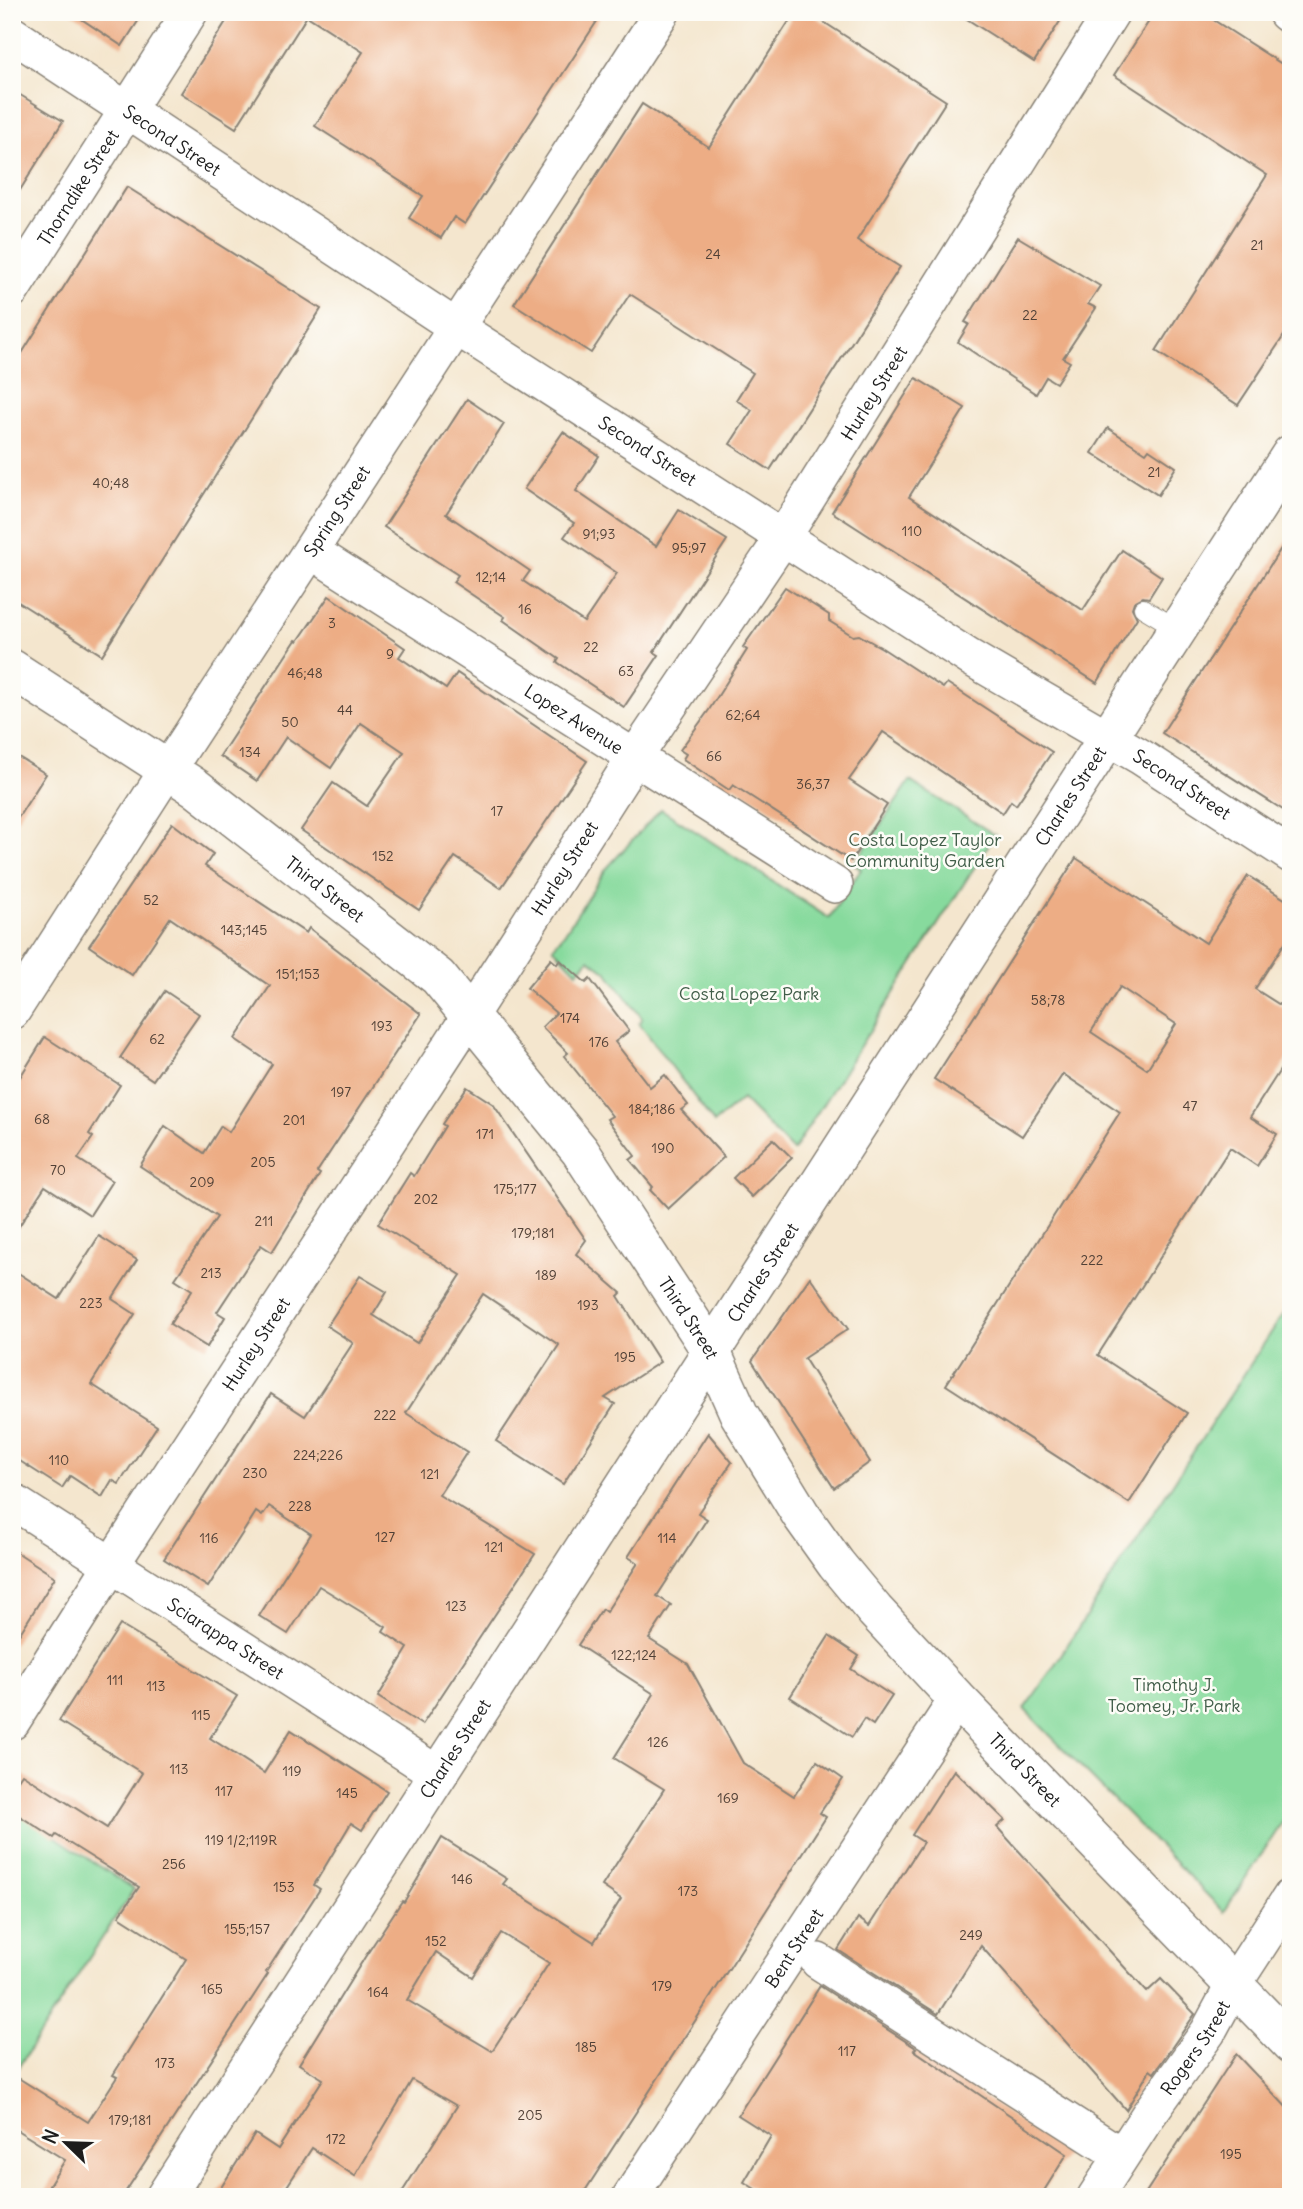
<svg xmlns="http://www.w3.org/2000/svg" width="1303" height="2209" font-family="Delius,sans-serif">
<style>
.green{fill:#87da9d;stroke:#527b5c;stroke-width:2}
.building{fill:#edad85;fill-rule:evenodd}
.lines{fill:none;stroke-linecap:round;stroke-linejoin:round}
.lane-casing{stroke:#888175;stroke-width:20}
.street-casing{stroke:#888175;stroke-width:38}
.secondary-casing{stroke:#888175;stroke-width:41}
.lane{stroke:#fff;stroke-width:18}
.street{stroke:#fff;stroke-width:35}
.secondary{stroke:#fff;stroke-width:38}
.labels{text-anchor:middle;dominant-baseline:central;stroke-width:5;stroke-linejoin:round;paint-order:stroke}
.number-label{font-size:14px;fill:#504036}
.street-label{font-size:18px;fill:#1c1c1c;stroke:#fdfcf7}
.park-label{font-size:18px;fill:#415e49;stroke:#fdfcf7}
</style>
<rect width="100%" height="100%" fill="#fdfcf7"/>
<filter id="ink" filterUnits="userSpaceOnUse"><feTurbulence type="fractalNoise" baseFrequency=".0143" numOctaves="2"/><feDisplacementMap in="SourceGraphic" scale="14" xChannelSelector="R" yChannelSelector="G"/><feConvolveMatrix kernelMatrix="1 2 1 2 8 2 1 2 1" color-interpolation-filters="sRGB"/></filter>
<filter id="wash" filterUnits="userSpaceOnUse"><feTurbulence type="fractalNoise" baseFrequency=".00686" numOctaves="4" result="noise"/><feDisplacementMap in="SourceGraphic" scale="28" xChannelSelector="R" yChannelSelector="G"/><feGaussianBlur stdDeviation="1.57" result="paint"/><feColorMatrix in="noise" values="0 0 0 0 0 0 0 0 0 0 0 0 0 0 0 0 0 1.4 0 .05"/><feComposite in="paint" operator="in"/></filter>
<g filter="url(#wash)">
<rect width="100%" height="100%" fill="#f4e6ce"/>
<g class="green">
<polygon points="910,781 995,835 793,1151 742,1099 714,1123 639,1023 642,1018 607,972 589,959 577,972 553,947 564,934 606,869 661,809 829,918 861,869 854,864"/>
<polygon points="1291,1302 1291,1809 1224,1912 1024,1709 1042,1684"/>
<polygon points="12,1808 134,1889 17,2069 12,2066"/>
</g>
<g id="blocks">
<g class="building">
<polygon points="71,12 144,12 122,46"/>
<polygon points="232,12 603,12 465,224 454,217 441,238 409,218 423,196 315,126 363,52 307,16 236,128 181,93"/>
<polygon points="795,12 808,12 946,101 857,240 900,267 770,470 730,444 752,410 736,400 753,373 630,294 591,353 514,304 642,104 709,147"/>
<polygon points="956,12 1066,12 1034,62"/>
<polygon points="1155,12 1201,12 1291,70 1291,325 1238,405 1156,351 1267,175 1114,75"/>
<polygon points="12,90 63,121 12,203"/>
<polygon points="127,187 321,309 102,655 12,598 12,369"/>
<polygon points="1018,237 1100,286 1088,304 1096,308 1063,358 1070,362 1056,383 1046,377 1036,394 958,342 969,324 965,322"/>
<polygon points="916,378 965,408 909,497 1083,610 1122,550 1162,577 1149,598 1143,597 1134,602 1132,608 1137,618 1097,683 832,512"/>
<polygon points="467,399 504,424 446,514 530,571 523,581 584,622 617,573 564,537 574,523 524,489 563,432 599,456 576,491 656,546 679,510 727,540 654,652 659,655 624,707 557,662 559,659 503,620 505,617 453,582 458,575 384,527"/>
<polygon points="1108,428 1146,453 1149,449 1176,467 1158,495 1092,453"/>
<polygon points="1291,533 1291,815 1162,733"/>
<polygon points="785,587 829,615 829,621 853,636 859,635 882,648 943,688 947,683 1052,752 1016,805 1011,801 1003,813 883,732 849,780 887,805 851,861 733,785 729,790 683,759 686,754 680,750 709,710 747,650 743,647"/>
<polygon points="329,596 405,648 399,657 446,689 457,673 587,761 501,888 455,857 419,910 301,830 333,783 367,806 404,752 361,723 331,768 286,737 257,781 220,756 296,640 298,641"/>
<polygon points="12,753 46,774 12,827"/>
<polygon points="172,823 213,854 205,866 306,933 309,928 421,1014 317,1172 320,1174 272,1252 261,1245 217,1312 225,1317 207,1347 170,1324 192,1290 175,1279 217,1217 140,1166 165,1126 204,1153 221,1126 229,1132 272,1064 235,1039 270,986 170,918 132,975 89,946"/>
<path d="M1076,858L1206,943L1248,876L1291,903V933L1255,989L1291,1012V1053L1250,1117L1277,1134L1257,1166L1230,1148L1098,1355L1187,1413L1129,1503L946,1385L1120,1112L1063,1074L1022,1136L934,1079ZM1120,987L1176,1024L1147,1069L1091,1032Z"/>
<polygon points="551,959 557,964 560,960 586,983 590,979 629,1031 615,1042 650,1087 665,1075 688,1105 681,1110 724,1157 668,1209 650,1190 653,1187 630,1160 635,1156 607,1119 612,1116 564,1056 568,1053 542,1027 556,1013 527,988"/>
<polygon points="165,991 199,1014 153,1080 120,1058"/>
<polygon points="45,1037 120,1085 89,1134 93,1137 78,1159 112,1181 90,1215 45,1186 12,1237 12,1090"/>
<polygon points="467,1087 493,1104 586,1240 576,1254 621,1293 618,1296 660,1362 605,1398 615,1404 563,1484 496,1441 559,1345 483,1294 406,1413 467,1452 439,1495 535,1554 422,1725 378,1697 408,1648 383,1632 386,1627 319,1586 288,1634 259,1616 311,1534 269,1506 262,1516 256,1512 208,1587 164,1559 271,1394 305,1416 353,1343 327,1326 360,1276 387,1292 373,1315 417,1343 461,1275 378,1224 410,1173 414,1176 445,1126 442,1124"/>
<polygon points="773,1139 792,1158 752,1197 733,1178"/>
<polygon points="99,1236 137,1260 112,1299 135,1314 91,1384 157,1426 119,1484 112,1480 102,1497 70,1476 62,1488 12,1456 12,1269 59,1299"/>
<polygon points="810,1277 848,1329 804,1358 870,1462 834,1488 752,1361"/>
<path d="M708,1433L732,1462L698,1513L707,1519L657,1596L671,1605L649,1639L688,1664L743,1763L794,1796L817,1761L843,1779L820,1813L826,1817L730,1967L581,2197H399L457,2106L412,2080L355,2176L312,2148L280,2197H215L255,2134L278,2149L323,2079L299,2064L365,1957L402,1901L404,1902L442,1838L507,1879L503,1884L594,1942L621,1899L602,1886L664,1789L614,1758L654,1694L578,1645L602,1609L606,1612L638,1563L628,1557ZM501,1933L549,1963L492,2051L407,2000L436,1952L473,1977Z"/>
<polygon points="12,1549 55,1577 12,1646"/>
<polygon points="120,1625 237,1696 210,1738 264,1773 291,1730 387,1791 362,1830 351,1823 314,1885 320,1889 266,1972 268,1974 122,2197 42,2197 65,2160 12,2127 12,2074 88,2122 117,2077 113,2075 186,1959 119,1916 139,1887 56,1835 54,1838 12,1811 12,1789 22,1774 107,1828 142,1773 59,1721"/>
<polygon points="829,1636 859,1656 851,1669 892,1696 873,1725 864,1719 852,1737 790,1697"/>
<polygon points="954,1770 1005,1820 997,1827 1147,1992 1161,1979 1195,2014 1154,2073 1150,2070 1126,2110 981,1946 938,2014 838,1950 858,1918 869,1926 923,1842 912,1835"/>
<polygon points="820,1986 916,2048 914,2050 1067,2154 1040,2197 768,2197 744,2182 771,2136 738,2115"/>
<polygon points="1236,2054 1291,2112 1291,2197 1143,2197"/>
</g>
</g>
</g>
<g filter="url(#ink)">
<use href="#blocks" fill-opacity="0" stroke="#888175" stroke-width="2"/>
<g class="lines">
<g class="lane-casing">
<polyline id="lane" points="1143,608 1176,628"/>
</g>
<g class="street-casing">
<g id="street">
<path id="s1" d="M12,34L456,327L969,657L1141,757L1291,855"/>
<path id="s2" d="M12,290L190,12"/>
<path id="s3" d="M311,551L835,885"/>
<path id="s4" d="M12,1012L168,769L662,12"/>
<path id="s5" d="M12,1501L438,1774"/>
<path id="s6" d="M12,1722L112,1564L469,1017L635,757L784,536L1112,12"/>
<polyline points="818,1961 1110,2148"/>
<path id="s7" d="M630,2197L957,1699"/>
<path id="s8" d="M1095,2197L1149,2114L1208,2032L1234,1984L1291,1896"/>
</g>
</g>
<g class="secondary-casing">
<g id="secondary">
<polyline points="1287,12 1291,15"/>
<path id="s9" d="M12,669L196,788L438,977L580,1151L711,1351L739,1414L801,1515L836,1564L875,1611L957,1699L1291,2044"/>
<path id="s10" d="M165,2197L1291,454"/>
</g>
</g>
<use href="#lane" class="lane"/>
<use href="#street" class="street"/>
<use href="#secondary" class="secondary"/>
</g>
</g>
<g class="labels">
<g class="number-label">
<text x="1257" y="245">21</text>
<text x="713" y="254">24</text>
<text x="1030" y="315">22</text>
<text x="1154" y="472">21</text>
<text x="111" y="483">40;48</text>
<text x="912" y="531">110</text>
<text x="599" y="534">91;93</text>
<text x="689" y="548">95;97</text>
<text x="491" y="577">12;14</text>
<text x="525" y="609">16</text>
<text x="332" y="623">3</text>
<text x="591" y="647">22</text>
<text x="390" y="654">9</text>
<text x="626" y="671">63</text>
<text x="305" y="673">46;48</text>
<text x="345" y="710">44</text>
<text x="743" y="715">62;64</text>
<text x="290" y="722">50</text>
<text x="250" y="752">134</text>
<text x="714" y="756">66</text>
<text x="813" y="784">36,37</text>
<text x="497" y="811">17</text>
<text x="383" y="856">152</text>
<text x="151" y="900">52</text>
<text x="244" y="930">143;145</text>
<text x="298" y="974">151;153</text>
<text x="1048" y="1000">58;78</text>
<text x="570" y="1018">174</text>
<text x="382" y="1026">193</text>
<text x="157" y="1039">62</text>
<text x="599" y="1042">176</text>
<text x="341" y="1092">197</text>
<text x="1190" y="1106">47</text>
<text x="652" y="1109">184;186</text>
<text x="42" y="1119">68</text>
<text x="294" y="1120">201</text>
<text x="485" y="1134">171</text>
<text x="663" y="1148">190</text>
<text x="263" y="1162">205</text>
<text x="58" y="1170">70</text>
<text x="202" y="1182">209</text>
<text x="515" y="1189">175;177</text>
<text x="426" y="1199">202</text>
<text x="264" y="1221">211</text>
<text x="533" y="1233">179;181</text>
<text x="1092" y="1260">222</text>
<text x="211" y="1273">213</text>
<text x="546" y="1275">189</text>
<text x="91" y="1303">223</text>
<text x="588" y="1305">193</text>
<text x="625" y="1357">195</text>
<text x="385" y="1415">222</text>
<text x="318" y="1455">224;226</text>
<text x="59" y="1460">110</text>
<text x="255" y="1473">230</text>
<text x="430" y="1474">121</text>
<text x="300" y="1506">228</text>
<text x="385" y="1537">127</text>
<text x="209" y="1538">116</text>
<text x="667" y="1538">114</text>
<text x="494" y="1547">121</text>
<text x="456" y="1606">123</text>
<text x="634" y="1655">122;124</text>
<text x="115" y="1680">111</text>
<text x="156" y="1686">113</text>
<text x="201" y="1715">115</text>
<text x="658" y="1742">126</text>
<text x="179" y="1769">113</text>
<text x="292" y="1771">119</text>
<text x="224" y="1791">117</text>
<text x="347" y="1793">145</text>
<text x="728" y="1798">169</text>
<text x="241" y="1840">119 1/2;119R</text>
<text x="174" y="1864">256</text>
<text x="462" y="1879">146</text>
<text x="284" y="1887">153</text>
<text x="688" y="1891">173</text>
<text x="247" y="1929">155;157</text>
<text x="971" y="1935">249</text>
<text x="436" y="1941">152</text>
<text x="662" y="1986">179</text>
<text x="212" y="1989">165</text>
<text x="378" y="1992">164</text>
<text x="586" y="2047">185</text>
<text x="847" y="2051">117</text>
<text x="165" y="2063">173</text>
<text x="530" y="2115">205</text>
<text x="130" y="2120">179;181</text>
<text x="336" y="2139">172</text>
<text x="1231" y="2154">195</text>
</g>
<g class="street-label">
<text stroke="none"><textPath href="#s1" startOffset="192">Second Street</textPath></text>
<text stroke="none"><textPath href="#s2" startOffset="122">Thorndike Street</textPath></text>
<text stroke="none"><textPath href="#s6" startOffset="1584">Hurley Street</textPath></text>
<text stroke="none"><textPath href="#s1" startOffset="760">Second Street</textPath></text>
<text stroke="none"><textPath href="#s4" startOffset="597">Spring Street</textPath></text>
<text stroke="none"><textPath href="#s3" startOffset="312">Lopez Avenue</textPath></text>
<text stroke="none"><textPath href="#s1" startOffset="1390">Second Street</textPath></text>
<text stroke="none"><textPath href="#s10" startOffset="1668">Charles Street</textPath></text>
<text stroke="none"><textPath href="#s6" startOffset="1017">Hurley Street</textPath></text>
<text stroke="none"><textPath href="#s9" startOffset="383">Third Street</textPath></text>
<text stroke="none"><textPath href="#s10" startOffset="1101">Charles Street</textPath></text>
<text stroke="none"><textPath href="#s9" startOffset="950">Third Street</textPath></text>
<text stroke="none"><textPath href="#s6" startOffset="450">Hurley Street</textPath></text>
<text stroke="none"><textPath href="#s5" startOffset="254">Sciarappa Street</textPath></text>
<text stroke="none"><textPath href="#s10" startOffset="534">Charles Street</textPath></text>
<text stroke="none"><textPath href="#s9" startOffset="1517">Third Street</textPath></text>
<text stroke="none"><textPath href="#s7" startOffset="298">Bent Street</textPath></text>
<text stroke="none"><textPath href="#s8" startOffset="180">Rogers Street</textPath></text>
</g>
<g class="park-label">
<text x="925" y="839">Costa Lopez Taylor<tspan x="925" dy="21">Community Garden</tspan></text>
<text x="749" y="993">Costa Lopez Park</text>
<text x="1174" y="1684">Timothy J.<tspan x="1174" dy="21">Toomey, Jr. Park</tspan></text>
</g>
</g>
<rect width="1303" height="2209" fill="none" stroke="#fdfcf7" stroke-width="42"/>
<g transform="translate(66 2143) rotate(293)" stroke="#fdfcf7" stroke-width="5" paint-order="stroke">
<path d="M0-5L12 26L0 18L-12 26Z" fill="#1c1c1c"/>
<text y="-10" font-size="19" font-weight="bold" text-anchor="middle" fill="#1c1c1c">N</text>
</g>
</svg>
